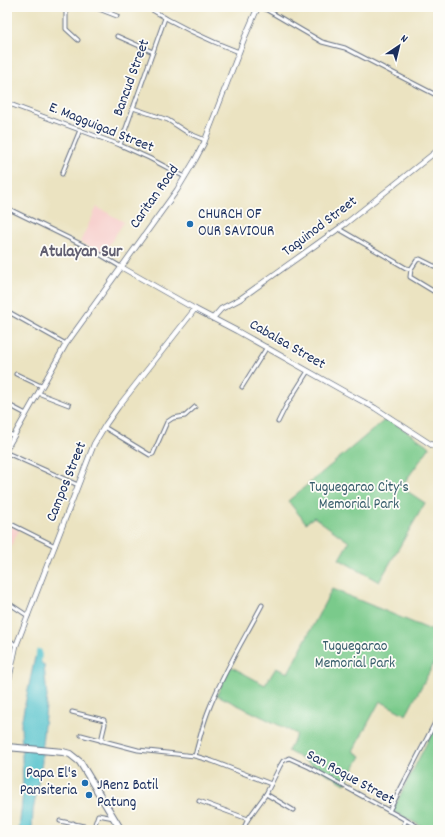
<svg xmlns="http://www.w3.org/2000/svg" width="445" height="837" font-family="Dekko,sans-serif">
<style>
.built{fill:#f7d0cd}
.green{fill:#7aca8b;stroke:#4a7c74}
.water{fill:#55c2cc;stroke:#387895}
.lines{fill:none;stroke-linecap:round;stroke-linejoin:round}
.river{stroke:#55c2cc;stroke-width:6}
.street-casing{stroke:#646e81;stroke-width:5}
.secondary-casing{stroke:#646e81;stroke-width:6}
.highway-casing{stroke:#646e81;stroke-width:8}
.street{stroke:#fff;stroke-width:3}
.secondary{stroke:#fff;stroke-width:4.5}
.highway{stroke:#fff;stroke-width:6}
.poi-dot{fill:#1f6fb2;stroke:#fdfcf7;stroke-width:1.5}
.labels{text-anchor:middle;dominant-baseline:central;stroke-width:3.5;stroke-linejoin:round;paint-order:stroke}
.street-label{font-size:15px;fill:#1b2f5e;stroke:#fdfcf7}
.poi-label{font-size:15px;fill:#1b2f5e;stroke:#fdfcf7;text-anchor:start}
.park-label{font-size:15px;fill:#385e6c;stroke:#fdfcf7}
.quarter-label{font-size:17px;font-weight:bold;fill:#615f71;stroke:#fdfcf7}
</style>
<rect width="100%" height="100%" fill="#fdfcf7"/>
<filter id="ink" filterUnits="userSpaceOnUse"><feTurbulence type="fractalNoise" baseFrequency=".025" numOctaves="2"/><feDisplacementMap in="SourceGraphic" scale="8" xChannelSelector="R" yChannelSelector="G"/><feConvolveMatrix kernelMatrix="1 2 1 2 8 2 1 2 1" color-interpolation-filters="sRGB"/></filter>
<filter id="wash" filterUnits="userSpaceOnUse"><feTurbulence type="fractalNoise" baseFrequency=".012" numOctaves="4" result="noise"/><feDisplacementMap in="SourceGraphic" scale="16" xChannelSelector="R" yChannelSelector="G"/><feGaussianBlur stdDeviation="0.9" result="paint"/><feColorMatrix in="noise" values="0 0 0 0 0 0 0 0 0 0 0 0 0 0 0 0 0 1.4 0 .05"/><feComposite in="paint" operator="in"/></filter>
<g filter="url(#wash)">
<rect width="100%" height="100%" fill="#ebe3c1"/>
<g class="built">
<polygon points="97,207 124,222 103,254 80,242"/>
<polygon points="7,524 19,530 9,550 7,549"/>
</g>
<g class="green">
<polygon points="387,418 430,447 401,487 425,503 379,582 339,559 349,542 314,517 306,523 288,501"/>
<polygon points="332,589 438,633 438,656 406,715 380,701 353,751 361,756 345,784 288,751 297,734 217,695 230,666 265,685 276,668 288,673"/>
<polygon points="438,721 438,830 429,830 392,811"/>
</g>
<polygon class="water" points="35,657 44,665 47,697 42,744 42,762 33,811 32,830 19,830 23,792 21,723"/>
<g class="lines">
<polyline class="river" points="38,667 39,652"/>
</g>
</g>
<g filter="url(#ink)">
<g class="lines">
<g class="street-casing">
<g id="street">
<polyline points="66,7 66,29 78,40"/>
<polyline points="94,7 117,16"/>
<path d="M147,7C176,25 207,40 239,52"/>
<polyline points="262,7 322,42 345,48 438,96"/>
<polyline points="117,36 153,52"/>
<polyline points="7,103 120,145 149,158 185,177"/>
<polyline points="133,108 168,120 188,133 205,140"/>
<polyline points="120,145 165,18"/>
<polyline points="62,174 80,130"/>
<polyline points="7,208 91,249 121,267"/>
<polyline points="339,229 406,268 411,269 417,260 420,259 438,268"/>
<polyline points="411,269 410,277 438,294"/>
<polyline points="7,311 66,344"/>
<polyline points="16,374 41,386"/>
<polyline points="242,387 267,347"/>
<polyline points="38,393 69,405"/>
<polyline points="7,404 26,414"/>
<polyline points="278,422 286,406 308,371"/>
<polyline points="104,427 150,455 153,454 167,422 173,418 185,416 195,407"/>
<polyline points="7,433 14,436"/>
<polyline points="7,453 78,485"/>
<polyline points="7,522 55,546"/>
<polyline points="7,602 28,616"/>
<polyline points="7,637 16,646"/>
<polyline points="72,712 104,720 105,724 101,741"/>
<polyline points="81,735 138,750 195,756 212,761 271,784"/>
<path d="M195,756C199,740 203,724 209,709C223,673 244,639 262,605"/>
<polyline points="266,794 293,810"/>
<polyline points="199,801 248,819"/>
<polyline points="389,811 438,717"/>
<polyline points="60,821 93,828"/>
<polyline points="71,830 73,823"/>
<polyline points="93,830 98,815 114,818"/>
<polyline points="243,830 248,819 266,794 280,766 283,761 289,758 309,767 424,830"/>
<polyline points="401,830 406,820"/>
</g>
</g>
<g class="secondary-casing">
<g id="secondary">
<polyline points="121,267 195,309 237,331 347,393 375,408 438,449"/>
<polyline points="213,318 221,309 240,299 345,224 438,150"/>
<polyline points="7,448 66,344 177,190 195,160 204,143 244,39 258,7"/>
<polyline points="7,689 16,646 94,444 106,424 118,407 195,309"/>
</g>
</g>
<g class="highway-casing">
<polyline id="highway" points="7,747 63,752 70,754 80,762 121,830"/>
</g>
<use href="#street" class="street"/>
<use href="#secondary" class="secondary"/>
<use href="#highway" class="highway"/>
</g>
</g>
<g class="poi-dot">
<circle cx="190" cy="224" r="4"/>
<circle cx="85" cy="783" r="4"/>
<circle cx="89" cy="795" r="4"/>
</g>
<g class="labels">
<g class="street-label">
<text transform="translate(132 78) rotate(-70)">Bancud Street</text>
<text transform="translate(101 128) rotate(22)">E. Magguigad Street</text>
<text transform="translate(155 197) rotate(-55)">Caritan Road</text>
<text transform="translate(320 227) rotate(-37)">Taguinod Street</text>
<text transform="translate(287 345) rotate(30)">Cabalsa Street</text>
<text transform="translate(67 482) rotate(-68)">Campos Street</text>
<text transform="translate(350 778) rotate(29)">San Roque Street</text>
</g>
<g class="poi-label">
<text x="198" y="215">CHURCH OF<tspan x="198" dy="17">OUR SAVIOUR</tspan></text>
<text x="77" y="774" text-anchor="end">Papa El's<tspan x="77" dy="17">Pansiteria</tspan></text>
<text x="97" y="786">JRenz Batil<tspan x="97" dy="17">Patung</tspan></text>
</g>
<g class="park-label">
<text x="359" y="488">Tuguegarao City's<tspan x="359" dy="17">Memorial Park</tspan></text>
<text x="355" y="647">Tuguegarao<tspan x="355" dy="17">Memorial Park</tspan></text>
</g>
<g class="quarter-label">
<text x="81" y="253">Atulayan Sur</text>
</g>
</g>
<rect width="445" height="837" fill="none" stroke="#fdfcf7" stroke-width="24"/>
<g transform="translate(399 46) rotate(35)" stroke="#fdfcf7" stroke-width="3" paint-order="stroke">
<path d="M0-3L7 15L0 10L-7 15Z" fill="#1b2f5e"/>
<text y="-6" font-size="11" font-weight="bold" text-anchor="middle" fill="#1b2f5e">N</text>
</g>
</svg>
